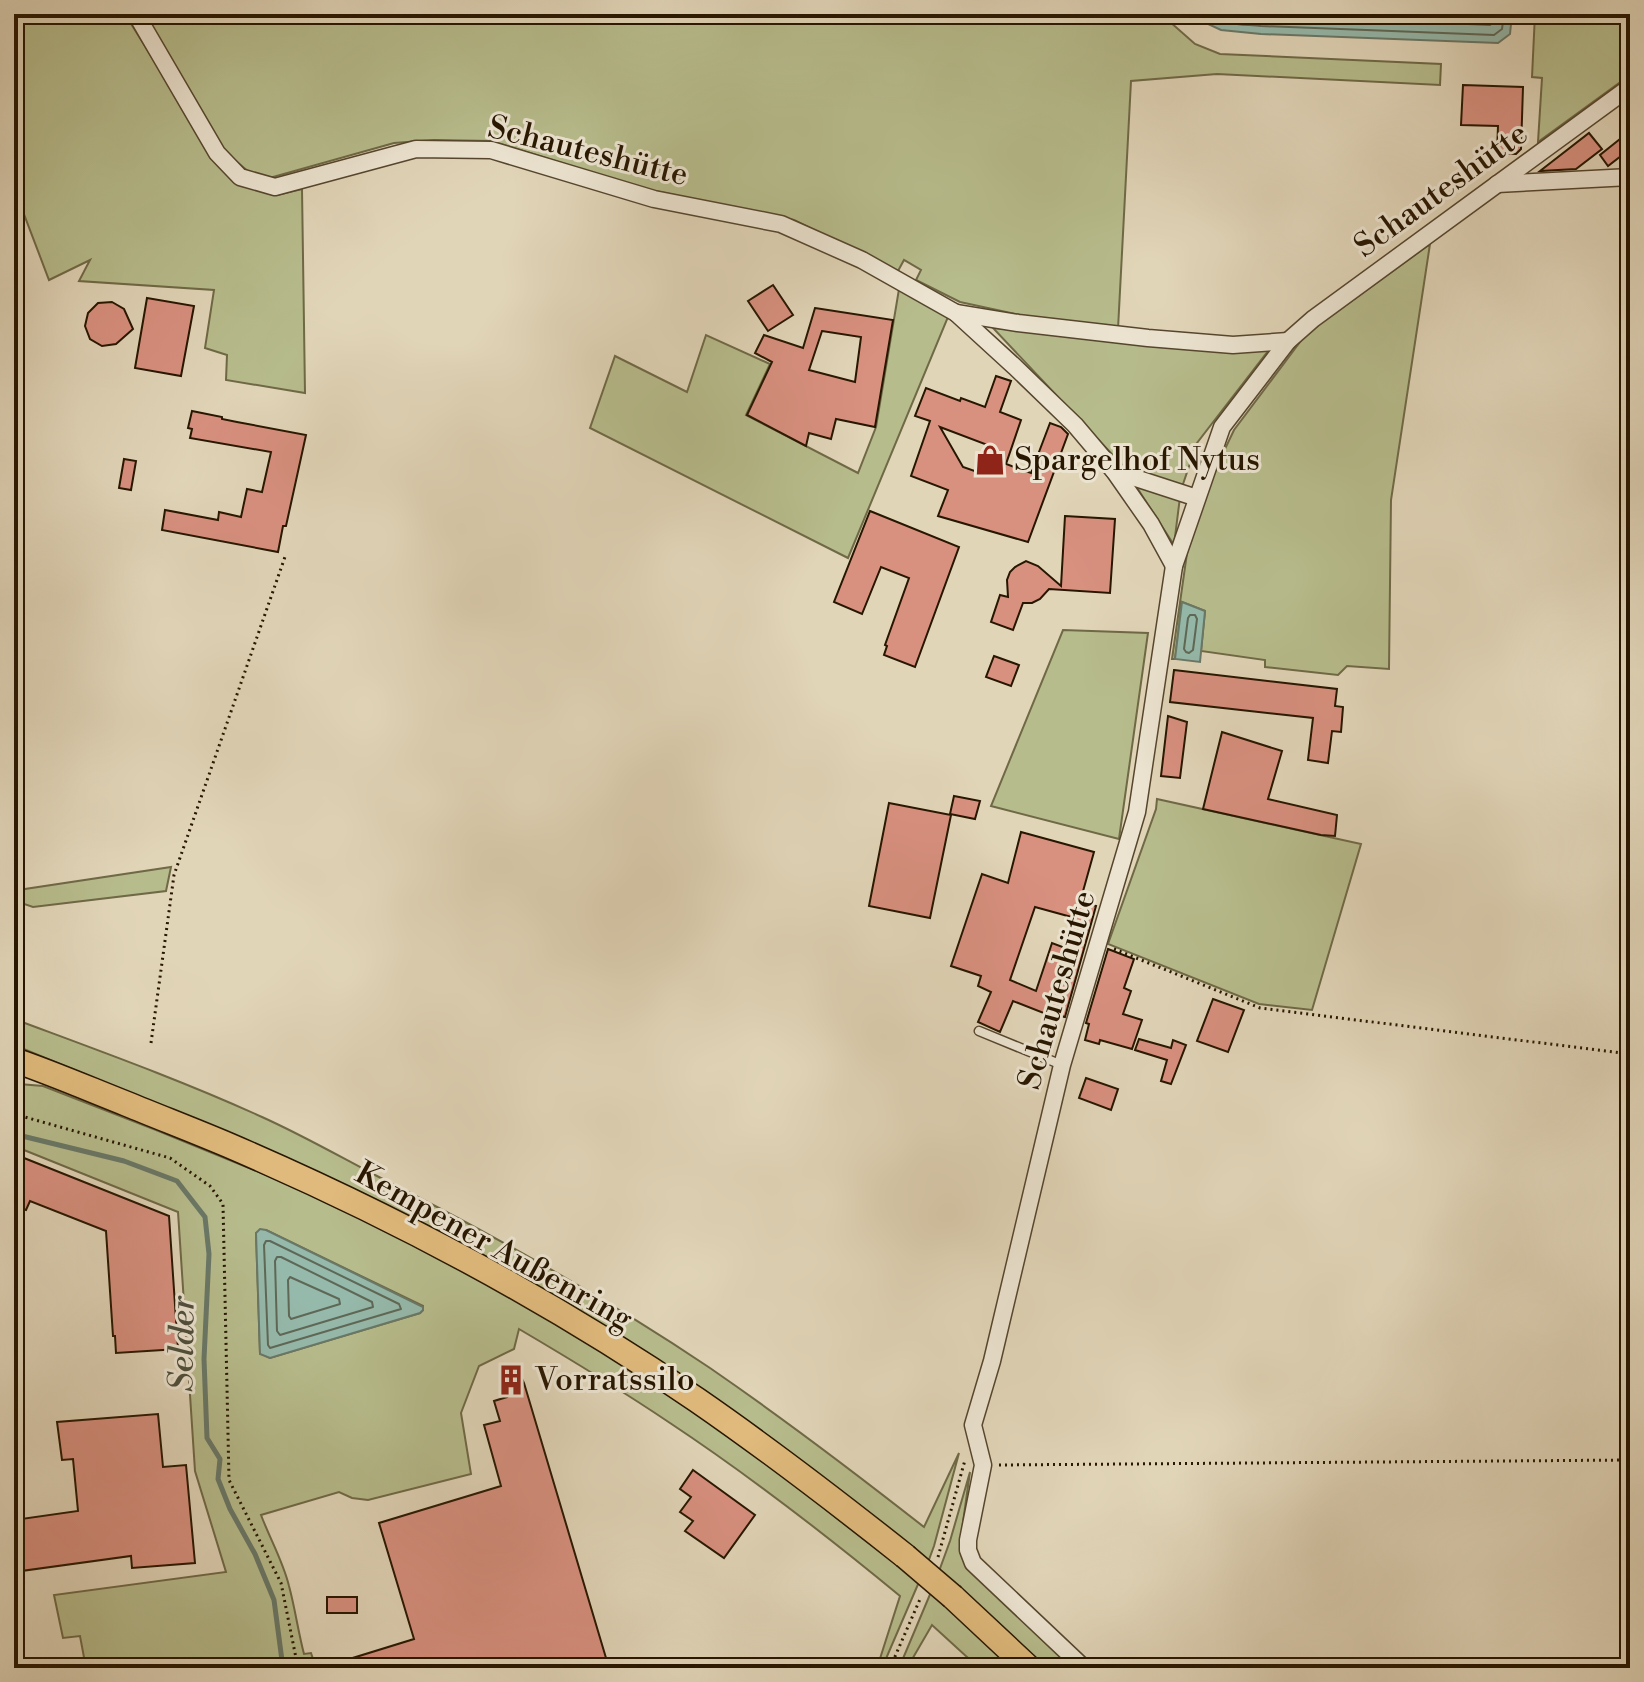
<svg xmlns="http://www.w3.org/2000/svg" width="1644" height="1682" font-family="'Libre Bodoni',serif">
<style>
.green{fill:#b7bc8c;stroke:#6f6946;stroke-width:2;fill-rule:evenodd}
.water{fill:#95b9ab;stroke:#697867;stroke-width:2}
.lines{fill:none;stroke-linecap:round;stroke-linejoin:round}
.shore{stroke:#5e6856;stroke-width:2}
.stream{stroke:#697867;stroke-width:5}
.building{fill:#d8907f;stroke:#271600;stroke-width:2;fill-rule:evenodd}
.service-casing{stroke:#56462e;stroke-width:11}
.minor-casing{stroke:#56462e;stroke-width:19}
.primary-casing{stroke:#271600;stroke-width:27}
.path{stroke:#271600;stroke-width:3;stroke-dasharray:2 4;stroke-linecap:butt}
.service{stroke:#ece4d1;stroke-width:8}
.minor{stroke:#ece4d1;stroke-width:16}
.primary{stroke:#e0ba7c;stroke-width:24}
.primary-bridge-casing{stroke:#271600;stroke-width:27;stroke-linecap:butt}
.primary-bridge{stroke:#e0ba7c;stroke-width:24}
.labels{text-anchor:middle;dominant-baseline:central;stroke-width:6;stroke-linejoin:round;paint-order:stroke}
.street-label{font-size:32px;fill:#271600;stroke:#ece4d1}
.poi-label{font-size:32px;fill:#271600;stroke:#ece4d1;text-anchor:start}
.water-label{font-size:34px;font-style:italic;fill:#4e4f3c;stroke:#ece4d1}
</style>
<rect width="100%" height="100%" fill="#e1d5b8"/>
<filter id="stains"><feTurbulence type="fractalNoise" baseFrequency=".0025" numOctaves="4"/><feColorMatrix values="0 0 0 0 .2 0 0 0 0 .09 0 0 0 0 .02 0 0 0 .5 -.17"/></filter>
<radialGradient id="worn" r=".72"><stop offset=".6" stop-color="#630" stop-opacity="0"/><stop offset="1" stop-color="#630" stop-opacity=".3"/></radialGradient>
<g class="green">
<polygon points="14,14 125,14 214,157 235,180 277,195 302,189 305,393 226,380 227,355 205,348 214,290 79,281 90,260 49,280 14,188"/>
<polygon points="139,14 968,14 971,20 977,23 995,23 1027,14 1161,14 1195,44 1220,54 1441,64 1440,85 1217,74 1131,81 1118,329 1039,319 960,302 916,280 921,270 904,260 898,271 794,220 641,188 492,141 434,140 394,143 266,179 250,173 223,150"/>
<polygon points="1535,14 1630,14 1630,75 1538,142 1542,78 1532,77"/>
<polygon points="1430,244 1391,500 1389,669 1347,666 1338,675 1265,667 1265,660 1201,651 1205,611 1182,602 1175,659 1172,659 1187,553 1213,474 1234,430 1306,334"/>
<polygon points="899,289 948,317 848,558 590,428 615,356 687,392 706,335 770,364 746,415 858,473 876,427"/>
<polygon points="993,328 1039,331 1115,341 1268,351 1197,443 1182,487 1126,469"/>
<polygon points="1134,483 1180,497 1174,545"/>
<polygon points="1063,630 1148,633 1119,839 991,806"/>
<polygon points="1157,799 1361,844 1312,1010 1259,1004 1108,944 1156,809"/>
<polygon points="171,867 166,891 33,907 24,904 18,895 25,889"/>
<path d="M14,1019C97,1050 181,1080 262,1117C300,1134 337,1155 375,1175C490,1233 603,1296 710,1368C784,1419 854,1472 924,1527L959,1453L934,1546L927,1565L814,1470L638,1350L255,1145L14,1045Z"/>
<path d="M19,1084L43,1086L156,1130L325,1199L526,1303L724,1430L919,1582L882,1668H877L900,1596C826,1535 750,1476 670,1423C621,1390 570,1359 519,1329L514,1349L479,1366L461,1413L471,1474L368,1500L352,1498L339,1492L261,1515C270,1539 283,1561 289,1586C295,1608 298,1631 304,1654L311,1653L316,1668H86L80,1636L63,1638L54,1595L226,1572L195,1471L178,1212L14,1146V1088ZM266,1230L423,1306V1310L420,1313L270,1358L260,1353L256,1233Z"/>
<polygon points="970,1472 963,1522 961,1554 967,1567 1077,1668 1041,1668 990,1619 938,1574 950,1541"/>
<polygon points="931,1592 1016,1668 979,1668 932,1625 907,1668 899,1668"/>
</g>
<g class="water">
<polygon points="1202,14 1512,14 1510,34 1498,43 1261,34 1221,30 1208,24"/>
<polygon points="1182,602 1205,611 1200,662 1175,659"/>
<polygon points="260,1229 266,1230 423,1307 423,1310 420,1313 270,1358 260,1354 256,1233"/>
</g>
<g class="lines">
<g class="shore">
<path d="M1211,14C1224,26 1244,24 1261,26L1494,35L1502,29L1504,14"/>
<polyline points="1243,14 1490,25 1494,22 1494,14"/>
<polygon points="1190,615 1195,615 1197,619 1193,650 1189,653 1186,652 1184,649 1188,618"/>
<polygon points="266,1241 270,1241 399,1304 401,1309 270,1348 268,1345 264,1245"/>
<polygon points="277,1257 281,1257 372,1302 373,1307 280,1335 277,1331 275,1261"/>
<polygon points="290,1277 339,1299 340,1304 291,1319 289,1316 288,1280"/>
</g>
<polyline class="stream" points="18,1135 124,1161 177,1181 205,1217 209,1254 204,1359 207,1438 220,1459 218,1479 230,1509 255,1554 274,1600 283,1668"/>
</g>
<g class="building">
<polygon points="1463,85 1523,87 1521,149 1516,154 1497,153 1498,126 1461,125"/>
<polygon points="1630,131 1630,149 1608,166 1600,155"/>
<polygon points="1589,133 1602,149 1576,169 1540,171"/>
<polygon points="773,285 793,315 768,331 748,301"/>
<polygon points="147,298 194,306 181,376 135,368"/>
<polygon points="112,302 124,309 133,329 116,344 102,346 90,339 85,326 88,313 98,303"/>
<path d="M815,308L893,320L875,427L836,419L831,439L809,433L806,446L747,415L772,362L755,353L764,335L803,348ZM822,331L861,337L855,382L809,370Z"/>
<path d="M996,376L1011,381L1000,412L1021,420L1006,464L1031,473L1050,423L1061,427L1068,434L1028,542L938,516L948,490L911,476L930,421L915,416L926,388L960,401L961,398L985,407ZM940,427L993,447L983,474L963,467Z"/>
<polygon points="192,411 222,417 222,419 237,422 306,435 286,526 283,526 278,552 162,530 165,510 218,520 219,512 241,517 247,489 262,492 271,452 190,438 192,429 188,428"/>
<polygon points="124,459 136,461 131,490 119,488"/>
<polygon points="870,511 959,547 915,667 884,655 887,646 885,645 909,578 881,567 862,614 834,602"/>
<polygon points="1065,516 1115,519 1110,593 1049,589 1040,599 1032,603 1023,603 1013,630 991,622 1000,595 1008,597 1007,580 1010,572 1015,567 1026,561 1038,566 1061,586"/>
<polygon points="994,656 1019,665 1011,686 986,677"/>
<polygon points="1174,670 1337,689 1335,706 1343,707 1341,732 1332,731 1328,763 1308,760 1313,718 1170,702"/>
<polygon points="1168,716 1187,722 1180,778 1161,776"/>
<polygon points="1222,732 1282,751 1268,799 1337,815 1335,836 1321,835 1203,809"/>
<polygon points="954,796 980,801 975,819 950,814"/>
<polygon points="889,803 951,815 930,918 869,906"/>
<path d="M1021,832L1094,852L1080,902L1096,906L1065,1017L1060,1016L1059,1019L1013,1001L1000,1032L978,1022L991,992L978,986L981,976L951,966L982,874L1008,883ZM1035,907L1075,918L1065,948L1052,943L1036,991L1010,980Z"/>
<polygon points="1108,949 1134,959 1124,988 1131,991 1123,1014 1142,1020 1132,1049 1100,1040 1099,1044 1085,1040 1089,1024 1086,1023"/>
<polygon points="1213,999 1244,1010 1228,1052 1197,1041"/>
<polygon points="1139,1039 1171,1048 1173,1040 1186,1045 1171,1084 1161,1081 1167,1060 1135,1050"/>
<polygon points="1086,1078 1118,1089 1111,1110 1079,1098"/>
<polygon points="14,1154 169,1216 178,1349 116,1353 115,1336 113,1336 106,1231 30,1201 26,1210 14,1206"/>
<polygon points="511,1369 519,1372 524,1383 609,1668 331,1668 330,1665 414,1639 379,1523 501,1486 484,1425 500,1421 494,1401 507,1397 500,1381 503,1373"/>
<polygon points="158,1414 163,1467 186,1465 195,1563 132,1568 131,1556 21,1571 14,1520 78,1511 73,1459 62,1460 57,1422"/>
<polygon points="693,1470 755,1515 724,1558 685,1531 693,1521 680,1512 691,1497 680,1489"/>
<rect x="327" y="1597" width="30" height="16"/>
</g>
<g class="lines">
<g class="service-casing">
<polyline id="service" points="979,1031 1062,1065"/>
</g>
<g class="minor-casing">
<g id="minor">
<polyline points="136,14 217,153 240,177 275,187 416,149 491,150 654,199 781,224 862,260 956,313 1015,367 1075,425 1114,471 1151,524 1174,566"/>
<polyline points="1497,184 1630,177"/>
<polyline points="956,313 1018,323 1148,338 1233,345 1288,341"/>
<polyline points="1114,471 1197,498"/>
<polyline points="1084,1668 973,1563 968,1550 968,1540 983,1465 973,1425 992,1361 1062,1065 1137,812 1174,566 1222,427 1288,341 1313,319 1630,87"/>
</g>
</g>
<g class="primary-casing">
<g id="primary">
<path d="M14,1060C52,1073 89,1089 127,1104C161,1118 195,1131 228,1145C389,1214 552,1301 697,1400C768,1449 837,1502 905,1556"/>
<polyline points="953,1597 1029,1668"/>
</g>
</g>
<g class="path">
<polyline points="1114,949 1260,1008 1630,1054"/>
<polyline points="151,1043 174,875 286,554"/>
<polyline points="14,1114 170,1158 210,1186 223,1204 229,1480 281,1583 298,1668"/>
<polyline points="999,1465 1630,1460"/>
<polyline points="938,1557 965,1460"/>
<polyline points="890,1668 921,1597"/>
</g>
<use href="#service" class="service"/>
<use href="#minor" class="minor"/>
<use href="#primary" class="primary"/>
<g class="primary-bridge-casing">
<polyline id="primary-bridge" points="905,1556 953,1597"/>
</g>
<use href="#primary-bridge" class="primary-bridge"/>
</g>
<defs>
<g id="shop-bare" transform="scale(2.4)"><path d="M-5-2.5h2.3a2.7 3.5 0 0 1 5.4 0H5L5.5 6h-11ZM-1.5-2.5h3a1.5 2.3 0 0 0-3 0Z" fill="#8f2418" stroke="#ece4d1" stroke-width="2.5" paint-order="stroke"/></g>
<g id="building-bare" transform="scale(2.4)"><path d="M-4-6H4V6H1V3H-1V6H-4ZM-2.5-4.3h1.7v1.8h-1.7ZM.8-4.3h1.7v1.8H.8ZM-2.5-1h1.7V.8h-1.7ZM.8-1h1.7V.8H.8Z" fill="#8f2418" stroke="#ece4d1" stroke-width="2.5" paint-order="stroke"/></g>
</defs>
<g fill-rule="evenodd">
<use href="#shop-bare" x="990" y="460"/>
<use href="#building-bare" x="511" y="1380"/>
</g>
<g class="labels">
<g class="street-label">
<text transform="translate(588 151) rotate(14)">Schauteshütte</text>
<text transform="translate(1441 190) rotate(-36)">Schauteshütte</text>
<text transform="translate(1057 990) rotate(-74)">Schauteshütte</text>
<text transform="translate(494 1246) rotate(29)">Kempener Außenring</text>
</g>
<g class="poi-label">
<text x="1014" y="460">Spargelhof Nytus</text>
<text x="535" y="1380">Vorratssilo</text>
</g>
<g class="water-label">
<text transform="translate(183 1344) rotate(-89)">Selder</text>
</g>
</g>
<rect width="1644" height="1682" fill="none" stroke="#e1d5b8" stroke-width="48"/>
<rect x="16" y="16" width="1612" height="1650" fill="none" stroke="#271600" stroke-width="4"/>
<rect x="24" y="24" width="1596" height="1634" fill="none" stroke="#271600" stroke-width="2"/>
<rect width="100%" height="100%" filter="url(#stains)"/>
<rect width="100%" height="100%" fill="url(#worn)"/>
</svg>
